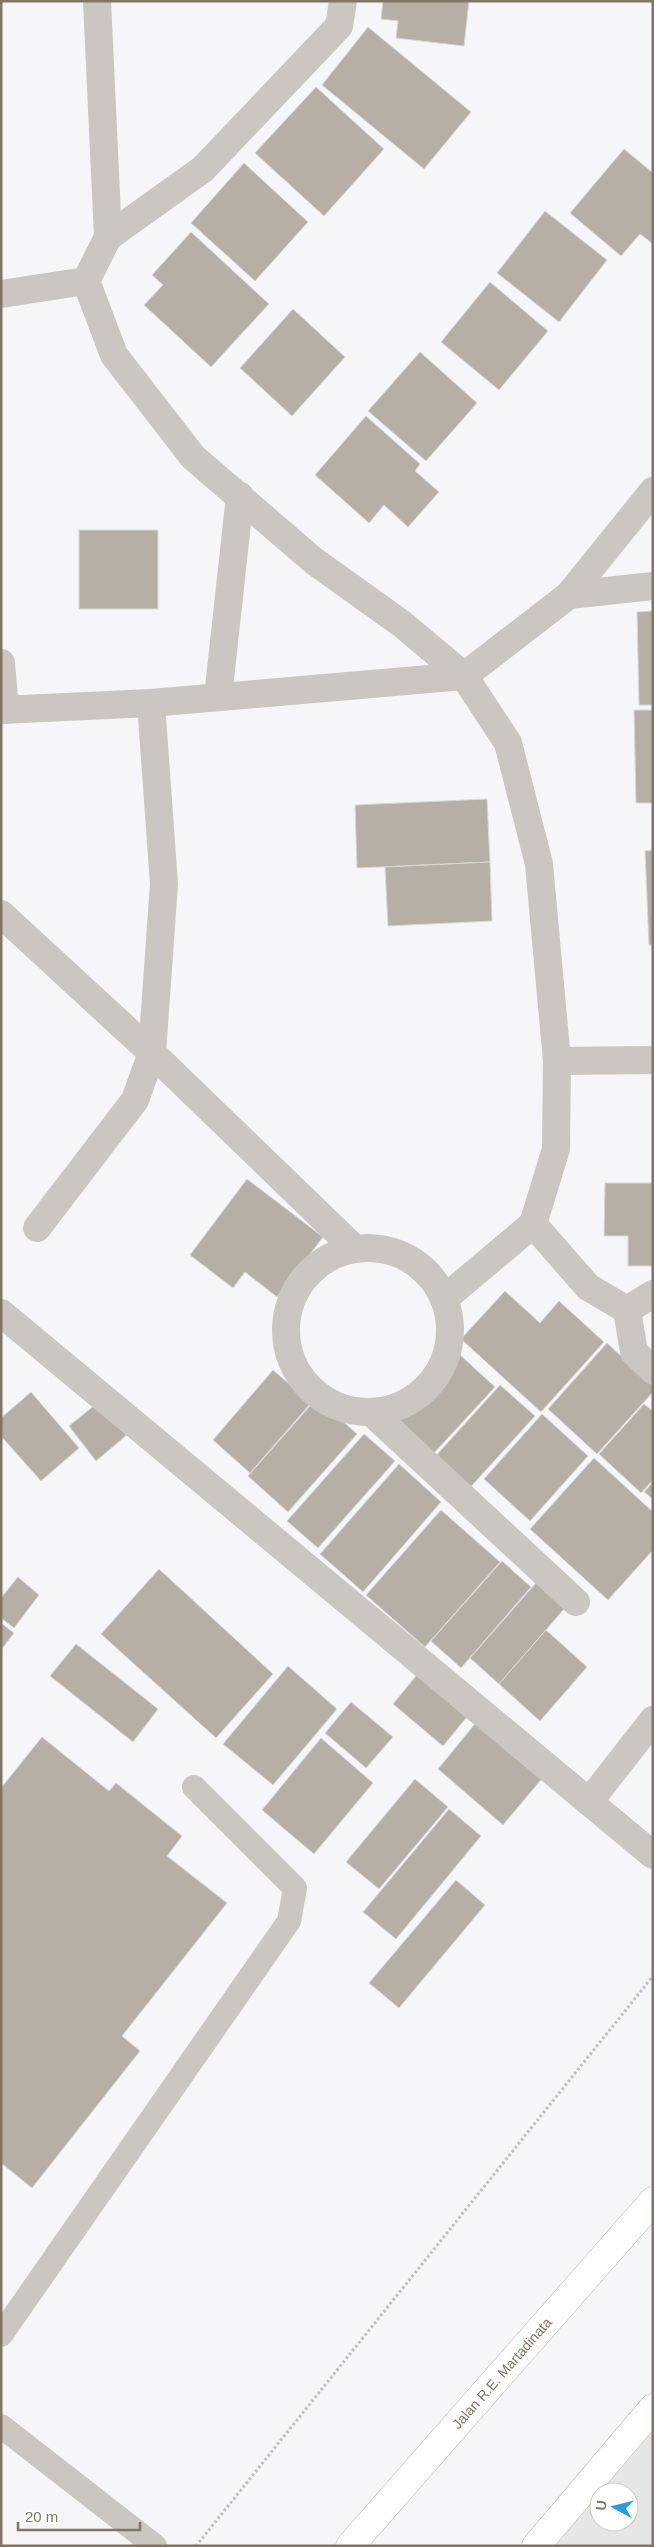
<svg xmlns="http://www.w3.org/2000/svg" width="654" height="2547" font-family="Arial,sans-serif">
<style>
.built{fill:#e7e6e6}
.building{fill:#b5afa6;stroke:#d8d8da}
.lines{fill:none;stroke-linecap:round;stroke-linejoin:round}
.trunk-casing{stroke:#bbb7b2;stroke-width:29}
.path{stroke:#c0bdb9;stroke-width:3;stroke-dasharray:2.5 2.5;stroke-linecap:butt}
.service{stroke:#cac6c1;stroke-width:24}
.minor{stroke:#cac6c1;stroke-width:28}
.trunk{stroke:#fff;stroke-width:28}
.labels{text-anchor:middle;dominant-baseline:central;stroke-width:5;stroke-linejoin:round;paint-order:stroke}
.street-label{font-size:14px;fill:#817563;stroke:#fff}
</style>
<rect width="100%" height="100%" fill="#f6f6f8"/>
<polygon class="built" points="653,2428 653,2546 555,2546 599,2493 599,2522 629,2522 629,2492 600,2492"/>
<g class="building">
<polygon points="383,1 469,1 464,46 396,38 398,21 381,19"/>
<polygon points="368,27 471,112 424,169 322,85"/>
<polygon points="316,87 384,149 324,216 255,153"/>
<polygon points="624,149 653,173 653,244 640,234 621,256 570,213"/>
<polygon points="244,163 308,222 255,281 191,223"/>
<polygon points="545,211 607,260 559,322 497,273"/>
<polygon points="191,232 269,304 211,367 144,305 163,285 152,275"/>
<polygon points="490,282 548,331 499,390 441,342"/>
<polygon points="293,309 345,357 292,416 240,368"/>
<polygon points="420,352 477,403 426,461 368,411"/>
<polygon points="366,416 420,464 415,471 439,492 408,527 384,505 369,523 315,475"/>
<rect x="79" y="530" width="79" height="79"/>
<polygon points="653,611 653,705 639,705 637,612"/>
<polygon points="634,710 653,710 653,803 636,803"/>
<polygon points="487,799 490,862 357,868 355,805"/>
<polygon points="653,850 653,945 649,945 645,851"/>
<polygon points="490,862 492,921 388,926 385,867"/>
<polygon points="247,1179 323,1237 277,1297 245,1272 233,1288 190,1255"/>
<polygon points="605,1183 653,1183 653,1266 628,1266 628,1236 604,1236"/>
<polygon points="505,1291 540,1323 559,1301 604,1342 541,1412 461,1339"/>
<polygon points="607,1343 653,1386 653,1392 597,1454 548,1409"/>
<polygon points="459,1354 495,1387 434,1453 399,1421"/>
<polygon points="273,1370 311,1403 250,1473 213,1440"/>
<polygon points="500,1385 535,1416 467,1491 432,1460"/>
<polygon points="31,1392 79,1448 41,1481 1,1436 1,1418"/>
<polygon points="317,1398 357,1434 288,1512 248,1476"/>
<polygon points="101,1400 128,1434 96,1461 69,1426"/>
<polygon points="644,1404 653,1411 653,1480 641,1493 599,1454"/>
<polygon points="542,1414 588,1456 530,1521 484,1479"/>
<polygon points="364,1434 395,1461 318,1548 287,1521"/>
<polygon points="594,1458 653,1512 653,1550 608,1600 530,1529"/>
<polygon points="399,1464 441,1502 363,1592 320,1554"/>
<polygon points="653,1482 653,1499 644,1492"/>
<polygon points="441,1510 500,1562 425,1647 366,1595"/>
<polygon points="502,1561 531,1587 461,1668 431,1641"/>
<polygon points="159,1569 273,1674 216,1738 101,1634"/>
<polygon points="18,1577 39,1595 14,1628 1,1618 1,1598"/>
<polygon points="536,1583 564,1609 499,1684 470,1658"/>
<polygon points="1,1623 14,1633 1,1650"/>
<polygon points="546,1630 587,1667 540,1721 499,1684"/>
<polygon points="76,1644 158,1709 133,1742 50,1676"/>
<polygon points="288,1666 337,1709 273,1785 223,1744"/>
<polygon points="421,1670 471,1712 443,1746 393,1704"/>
<polygon points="351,1702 393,1737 366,1768 325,1733"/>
<polygon points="479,1719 545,1775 503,1825 438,1769"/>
<polygon points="42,1737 109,1791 116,1783 182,1836 167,1856 227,1903 122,2036 140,2051 32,2188 1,2163 1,1788"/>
<polygon points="321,1738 373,1783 314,1854 262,1810"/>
<polygon points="415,1779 448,1807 379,1889 346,1862"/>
<polygon points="449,1809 481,1836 396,1939 363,1912"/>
<polygon points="456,1880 485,1905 399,2008 369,1983"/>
</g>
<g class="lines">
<g class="trunk-casing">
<g id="trunk">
<path id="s1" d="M350,2546L653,2201"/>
<polyline points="536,2546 653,2408"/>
</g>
</g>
<polyline class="path" points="196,2546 653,1976"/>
<g class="service">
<polyline points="1,2335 289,1921 295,1888 194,1787"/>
<polyline points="1,2426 155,2546"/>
</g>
<g class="minor">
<polyline points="97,1 108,237 86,281 114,355 193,457 314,561 402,624 464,676 569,595 653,491"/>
<polyline points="108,237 203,169 339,26 343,1"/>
<polyline points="1,294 86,281"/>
<polyline points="569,595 653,586"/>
<polyline points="1,663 5,710"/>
<polyline points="218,697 240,496"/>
<polyline points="1,710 151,703 464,676 508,743 539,864 557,1061 556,1149 533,1224 444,1299"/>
<polyline points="1,914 152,1053 354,1248"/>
<polyline points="557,1061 653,1060"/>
<polyline points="533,1224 588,1287 627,1310 634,1352 653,1370"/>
<polyline points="37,1228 135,1100 152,1053 164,884 151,703"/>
<circle cx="368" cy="1330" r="82"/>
<polyline points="627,1310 653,1294"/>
<polyline points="1,1313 653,1855"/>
<polyline points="372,1413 576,1602"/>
<polyline points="589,1802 653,1720"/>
</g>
<use href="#trunk" class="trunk"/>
</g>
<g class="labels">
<g class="street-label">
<text stroke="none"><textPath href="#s1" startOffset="230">Jalan R.E. Martadinata</textPath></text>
</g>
</g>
<rect width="654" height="2547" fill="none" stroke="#817563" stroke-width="5"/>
<g transform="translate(614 2507) rotate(277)"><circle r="24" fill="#ffffff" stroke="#cdc8c1"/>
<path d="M0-4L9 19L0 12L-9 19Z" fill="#299be5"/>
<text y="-8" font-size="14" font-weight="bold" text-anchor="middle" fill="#817563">U</text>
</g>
<path d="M18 2522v8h122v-8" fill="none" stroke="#817563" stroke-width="2.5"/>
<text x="25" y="2522" font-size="15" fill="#817563" stroke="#ffffff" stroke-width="4" paint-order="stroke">20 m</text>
</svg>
